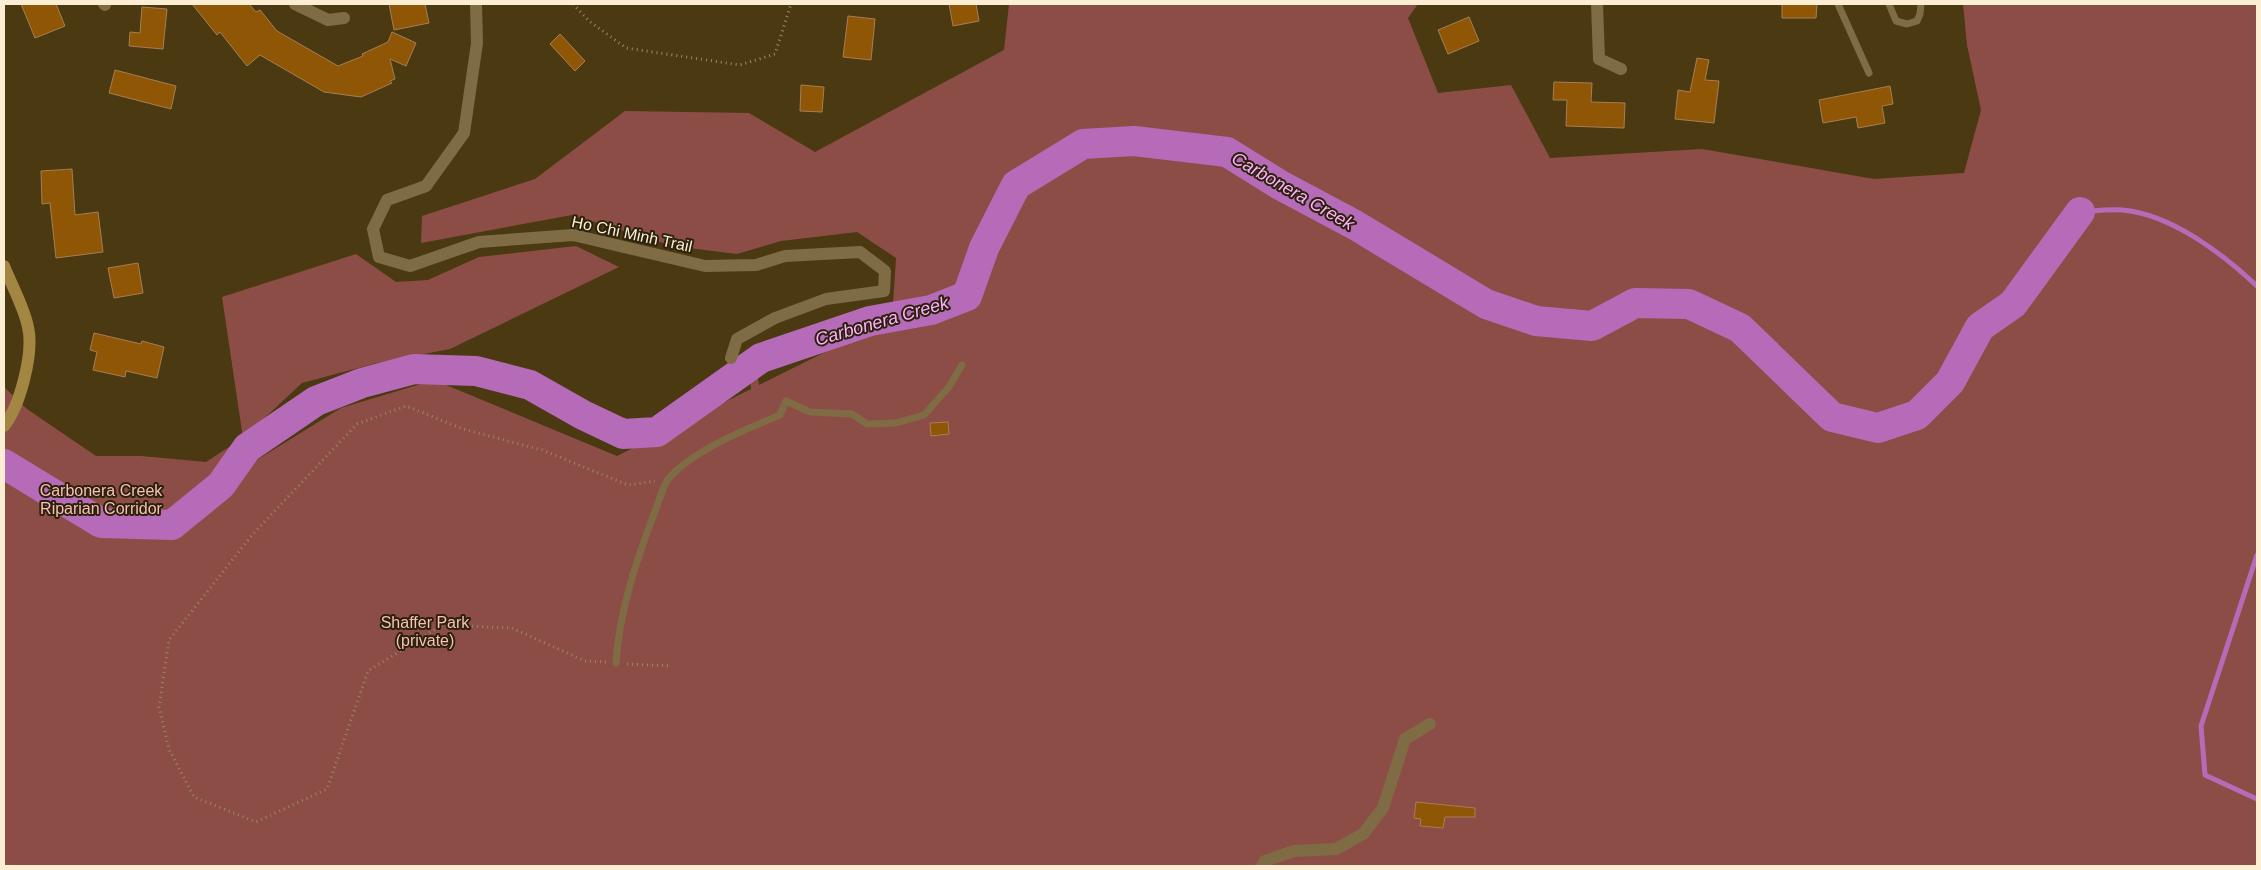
<svg xmlns="http://www.w3.org/2000/svg" width="2261" height="870" font-family="Helvetica,sans-serif">
<style>
.green{fill:#8d4d47}
.lines{fill:none;stroke-linecap:round;stroke-linejoin:round}
.stream{stroke:#b66bb8;stroke-width:5}
.river{stroke:#b66bb8;stroke-width:30}
.building{fill:#8e5605;stroke:#a77e55}
.path{stroke:#978865;stroke-width:3;stroke-dasharray:1 4;stroke-linecap:butt}
.lane{stroke:#7f6c44;stroke-width:7}
.street{stroke:#7f6c44;stroke-width:12}
.secondary{stroke:#a38642;stroke-width:12}
.labels{text-anchor:middle;dominant-baseline:central;stroke-width:4;stroke-linejoin:round;paint-order:stroke}
.street-label{font-size:16px;fill:#fbeed3;stroke:#2c220c}
.park-label{font-size:16px;fill:#f9bfb9;stroke:#2c220c}
.water-label{font-size:18px;font-style:italic;fill:#feb0ff;stroke:#2c220c}
</style>
<rect width="100%" height="100%" fill="#4b3a11"/>
<polygon class="green" points="1009,4 1418,4 1408,18 1438,93 1511,85 1550,158 1702,149 1874,179 1964,173 1981,110 1967,45 1963,4 2257,4 2257,866 4,866 4,387 27,409 96,456 141,456 206,462 243,438 222,297 356,254 396,282 428,280 479,257 576,246 619,267 450,349 377,363 302,383 243,438 247,466 341,408 434,380 617,456 751,389 750,378 757,373 759,385 892,319 896,258 857,232 781,241 737,254 673,246 572,215 421,243 422,216 535,179 625,111 749,113 815,152 1004,50"/>
<g class="lines">
<g class="stream">
<path d="M2080,212C2094,211 2108,209 2122,210C2171,214 2223,254 2257,286"/>
<polyline points="2257,555 2201,726 2205,775 2257,799"/>
</g>
<polyline class="river" points="4,464 101,523 172,525 221,485 247,448 316,401 362,383 414,369 476,371 530,385 583,415 623,434 657,432 761,358 870,321 931,310 967,296 984,248 1016,185 1083,144 1134,141 1227,152 1280,185 1355,225 1486,304 1536,321 1592,326 1635,303 1689,304 1740,328 1832,417 1878,428 1917,415 1950,382 1980,327 2013,304 2080,212"/>
</g>
<g class="building">
<polygon points="21,4 56,4 65,26 35,38"/>
<polygon points="192,4 249,4 256,12 260,10 277,31 338,66 363,56 362,54 388,42 392,32 416,43 406,66 390,59 395,79 390,81 392,83 361,97 324,92 260,55 247,66 220,32 217,35"/>
<polygon points="389,4 425,4 429,23 394,30"/>
<polygon points="949,4 976,4 979,21 953,26"/>
<polygon points="1782,4 1817,4 1816,18 1782,18"/>
<polygon points="142,7 167,9 163,49 129,46 130,32 140,33"/>
<polygon points="848,16 875,19 871,60 843,57"/>
<polygon points="1469,17 1479,41 1448,54 1438,30"/>
<polygon points="560,34 585,61 575,71 550,44"/>
<polygon points="1697,58 1709,60 1705,80 1719,81 1714,123 1675,119 1678,90 1690,92"/>
<polygon points="115,70 176,86 171,109 109,93"/>
<polygon points="1554,82 1592,83 1591,102 1625,103 1624,128 1566,126 1567,100 1553,100"/>
<polygon points="801,85 824,87 822,112 800,111"/>
<polygon points="1890,86 1893,104 1882,106 1885,123 1858,128 1856,117 1823,123 1819,100"/>
<polygon points="72,169 75,215 98,212 103,252 56,258 50,203 42,204 41,171"/>
<polygon points="138,263 143,293 114,298 108,268"/>
<polygon points="94,333 141,344 142,341 164,347 157,378 126,371 125,377 93,370 97,352 90,350"/>
<polygon points="948,422 949,434 931,436 930,423"/>
<polygon points="1416,802 1475,808 1475,817 1445,817 1443,828 1420,826 1421,819 1414,818"/>
</g>
<g class="lines">
<g class="path">
<polyline points="573,4 589,21 626,48 740,65 775,54 791,4"/>
<polyline points="606,662 585,661 512,628 442,625 368,671 327,789 256,822 194,797 169,749 159,707 169,640 252,535 357,424 406,406 463,429 542,450 628,485 655,481"/>
<polyline points="627,664 672,666"/>
</g>
<g class="lane">
<polyline points="1838,4 1869,73"/>
<polyline points="1889,4 1896,21 1907,24 1917,21 1920,14 1921,4"/>
<path d="M616,663C619,610 638,556 657,506C660,498 663,485 669,478C695,449 745,430 780,415L786,401L810,412L852,414L867,424L896,423L924,415L949,387L962,365"/>
</g>
<g class="street">
<polyline points="104,4 105,5"/>
<polyline points="295,4 328,20 344,18"/>
<polyline points="476,4 477,43 464,133 426,186 387,200 373,229 379,257 410,266 479,242 573,235 705,266 756,265 785,256 860,252 885,271 884,291 826,299 775,318 737,339 731,358"/>
<polyline points="1597,4 1599,59 1621,69"/>
<polyline points="1262,866 1265,861 1294,851 1336,849 1363,834 1383,808 1405,739 1430,724"/>
</g>
<path class="secondary" d="M4,266C12,286 24,307 28,327C34,353 20,406 4,426"/>
</g>
<g class="labels">
<g class="street-label">
<text transform="translate(632 234) rotate(12)">Ho Chi Minh Trail</text>
</g>
<g class="park-label">
<text x="101" y="490">Carbonera Creek<tspan x="101" dy="18">Riparian Corridor</tspan></text>
<text x="425" y="622">Shaffer Park<tspan x="425" dy="18">(private)</tspan></text>
</g>
<g class="water-label">
<text transform="translate(1293 191) rotate(30)">Carbonera Creek</text>
<text transform="translate(882 321) rotate(-16)">Carbonera Creek</text>
</g>
</g>
<rect width="2261" height="870" fill="none" stroke="#fbeed3" stroke-width="10"/>
</svg>
